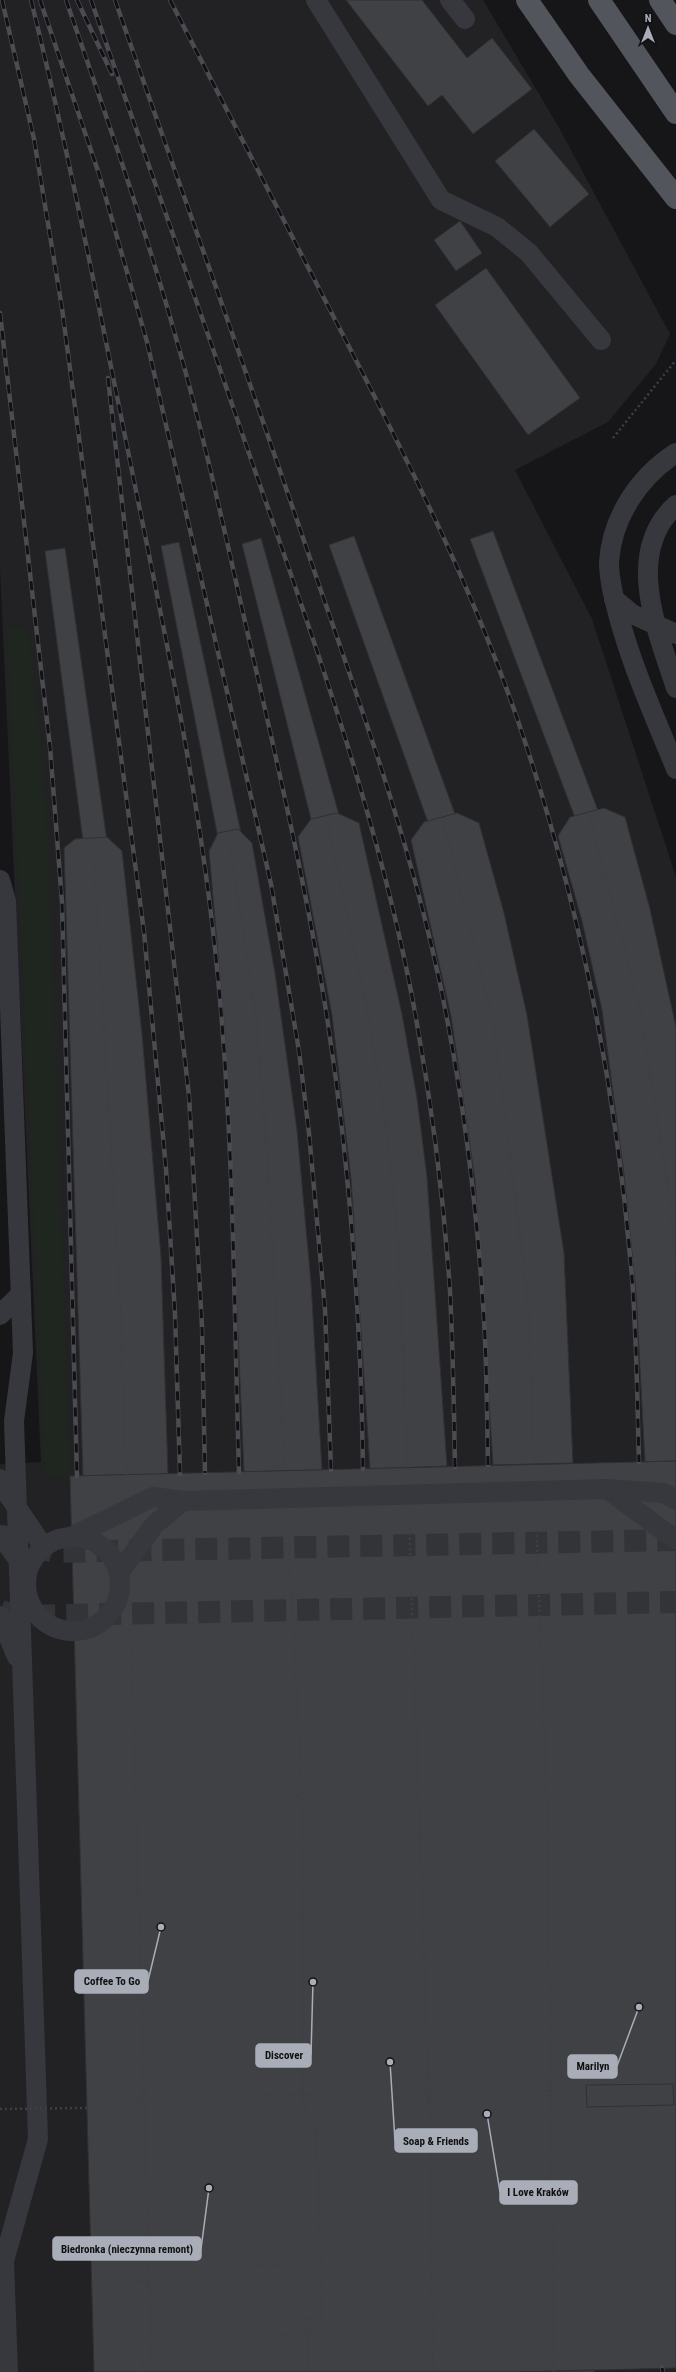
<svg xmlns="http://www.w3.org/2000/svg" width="676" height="2372" font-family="'Roboto Condensed',sans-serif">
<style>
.built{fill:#222225}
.green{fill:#1e261f}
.building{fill:#404145;stroke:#303034}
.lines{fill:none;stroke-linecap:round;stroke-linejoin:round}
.tertiary-tunnel{stroke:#333438;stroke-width:22;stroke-dasharray:22 11;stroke-linecap:butt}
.path{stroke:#3d3f44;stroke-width:2.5;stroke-dasharray:2 3;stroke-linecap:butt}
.service{stroke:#37383d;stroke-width:20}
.primary{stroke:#53555c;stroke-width:22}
.rail-casing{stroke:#4a4c52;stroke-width:4.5}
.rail{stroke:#111113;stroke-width:3;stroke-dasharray:9;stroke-linecap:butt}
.path-bridge{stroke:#3d3f44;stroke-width:2.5;stroke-dasharray:2 3;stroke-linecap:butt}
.service-bridge{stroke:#37383d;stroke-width:20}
.leader{fill:none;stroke:#a8adb8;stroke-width:1.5}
.callout-dot{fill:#a8adb8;stroke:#111113;stroke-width:1.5}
.callout{fill:#a8adb8;stroke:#a8adb8;stroke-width:1.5}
.callout-label{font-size:11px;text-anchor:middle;font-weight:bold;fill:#111}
</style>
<rect width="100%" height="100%" fill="#161618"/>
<polygon class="built" points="0,0 483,0 558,126 670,334 656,364 608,422 515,470 592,619 676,877 676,2372 0,2372 0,1464 41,1462 0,568"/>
<polygon class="green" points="7,627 28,628 44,771 49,863 70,1476 45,1476"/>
<g class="building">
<polygon points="346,0 422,0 467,58 492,38 532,89 473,134 442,95 428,106"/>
<polygon points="534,129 589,194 550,227 495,161"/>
<polygon points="460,221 482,253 456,271 434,240"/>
<polygon points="486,268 580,398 528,435 435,305"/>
<polygon points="493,531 603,824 580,831 470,539"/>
<polygon points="354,536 467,847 440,856 329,545"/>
<polygon points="261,538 347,843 319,851 242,544"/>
<polygon points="179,542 244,847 221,853 161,546"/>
<polygon points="65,548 110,862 86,864 45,551"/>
<polygon points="604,808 625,817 650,909 676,1027 676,1461 645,1462 636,1293 624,1174 602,1010 582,921 558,836 570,817"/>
<polygon points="337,813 359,823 402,1014 417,1098 427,1177 447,1466 370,1469 351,1179 332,1015 298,837 311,819"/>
<polygon points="457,813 479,823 504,913 527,1015 564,1253 573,1463 493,1465 475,1180 451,1016 411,840 424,822"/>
<polygon points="238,829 252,843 275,973 297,1130 311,1283 322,1470 244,1472 225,1035 209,851 218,833"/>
<polygon points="107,837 122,851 142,1034 161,1257 168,1474 83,1476 64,848 75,839"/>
<polygon points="676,1461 676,2368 520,2372 94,2372 70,1476"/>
<polygon points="673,2084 674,2105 587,2107 586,2085"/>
<polygon points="594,2370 594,2372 520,2372"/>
</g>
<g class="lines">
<g class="tertiary-tunnel">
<polyline points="0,1535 54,1552 676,1540"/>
<polyline points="1,1611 17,1616 676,1602"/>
</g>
<g class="path">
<polyline points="613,438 676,360"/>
<polyline points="589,815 640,1008 670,1200 676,1270"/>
<polyline points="443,820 493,1021 528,1300 534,1461"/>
<path d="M327,821C350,927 374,1032 388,1140C401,1248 403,1357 407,1466"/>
<polyline points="229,839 256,1016 268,1166 285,1469"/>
<polyline points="93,840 121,1318 126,1478"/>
<polyline points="536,1520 547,1798 554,2372"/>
<polyline points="409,1523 429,2099 433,2372"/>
<polyline points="288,1528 302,1791 303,2106 316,2124 320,2240"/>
<polyline points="130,1599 152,2372"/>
<polyline points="292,1805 301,1792"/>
<polyline points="543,2086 551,2096 561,2086"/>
<polyline points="420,2090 429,2099 438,2089"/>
<polyline points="264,2095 338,2094"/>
<polyline points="137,2098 146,2105 156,2098"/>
<polyline points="306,2241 320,2240 322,2321 307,2319 308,2372"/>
<polyline points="247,2267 284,2265"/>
<polyline points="136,2282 150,2281"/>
<polyline points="270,2335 344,2333"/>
<polyline points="142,2350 142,2372"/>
</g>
<g class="service">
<polyline points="316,0 441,200 497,227 529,253 601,340"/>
<polyline points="450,0 465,19"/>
<path d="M676,453C639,477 612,517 609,562C609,579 613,595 617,610C631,665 655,717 676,769"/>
<path d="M676,505C623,553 658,632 676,688"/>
<polyline points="614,599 632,614 676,634"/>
<polyline points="0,880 6,901 23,1353 14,1421 38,2139 4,2261 8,2372"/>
<polyline points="0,1315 21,1294"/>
<polyline points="607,1489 676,1540"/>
<polyline points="73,1536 153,1497 183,1501 607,1489 664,1493 676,1500"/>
<circle cx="73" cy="1584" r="47"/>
<polyline points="119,1573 154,1525 183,1501"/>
<polyline points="0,1616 17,1657"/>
</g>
<g class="primary">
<polyline points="527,0 579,75 676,198"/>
<polyline points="599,0 676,113"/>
<polyline points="660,0 676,24"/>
</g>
<g class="rail-casing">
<g id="rail">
<polyline points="2,0 34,139 62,308 144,932 166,1169 175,1314 180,1474"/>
<path d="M31,0C70,158 101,317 133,476C167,643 202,809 218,978C234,1142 234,1308 239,1472"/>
<polyline points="40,0 99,174 147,342 271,884 299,1051 309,1133 325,1309 331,1470"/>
<path d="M66,0C105,112 144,224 176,338C207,445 229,553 254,661C281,779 308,897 327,1017C350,1166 361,1317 363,1469"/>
<polyline points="77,0 112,74"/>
<path d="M91,0C148,164 206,327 262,491C318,651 375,814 409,981C429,1083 443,1187 450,1291C453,1350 454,1408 455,1467"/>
<path d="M115,0C183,195 253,389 319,585C364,715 410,844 439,979C463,1092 477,1205 484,1320C487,1368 487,1417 488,1465"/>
<path d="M170,0C227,111 285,222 342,333C408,461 473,588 519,724C579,900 615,1082 631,1266C637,1331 637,1397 639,1462"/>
<polyline points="0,313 50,747 62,902 77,1476"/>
<polyline points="108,378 189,1096 202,1327 205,1473"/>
<polyline points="662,2368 663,2372"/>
</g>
</g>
<use href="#rail" class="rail"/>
<polyline class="path-bridge" points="0,2109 87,2108"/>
<g class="service-bridge">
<polyline points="0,1479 5,1490 43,1546"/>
<polyline points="0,1535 27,1571"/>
</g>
</g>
<path class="leader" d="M161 1927L148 1981M313 1982L311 2055M639 2007L617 2066M390 2062L395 2141M487 2114L500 2192M209 2188L201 2249"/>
<g class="callout-dot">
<circle cx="161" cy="1927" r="4"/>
<circle cx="313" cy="1982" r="4"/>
<circle cx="639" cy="2007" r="4"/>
<circle cx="390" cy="2062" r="4"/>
<circle cx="487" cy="2114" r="4"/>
<circle cx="209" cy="2188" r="4"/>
</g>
<g class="callout">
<rect x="75" y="1970" width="73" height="23" rx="4"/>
<rect x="256" y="2044" width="55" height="23" rx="4"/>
<rect x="568" y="2055" width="49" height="23" rx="4"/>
<rect x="395" y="2129" width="82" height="23" rx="4"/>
<rect x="500" y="2181" width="77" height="23" rx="4"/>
<rect x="53" y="2237" width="148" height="23" rx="4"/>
</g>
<g class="callout-label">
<text x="112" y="1985">Coffee To Go</text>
<text x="284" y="2059">Discover</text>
<text x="593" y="2070">Marilyn</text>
<text x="436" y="2145">Soap &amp; Friends</text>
<text x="538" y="2196">I Love Kraków</text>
<text x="127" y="2253">Biedronka (nieczynna remont)</text>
</g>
<g transform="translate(648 28)" stroke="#111113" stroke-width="3" paint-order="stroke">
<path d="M0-3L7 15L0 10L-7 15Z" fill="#a8adb8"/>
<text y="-6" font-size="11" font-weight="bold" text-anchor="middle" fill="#a8adb8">N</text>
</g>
</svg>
